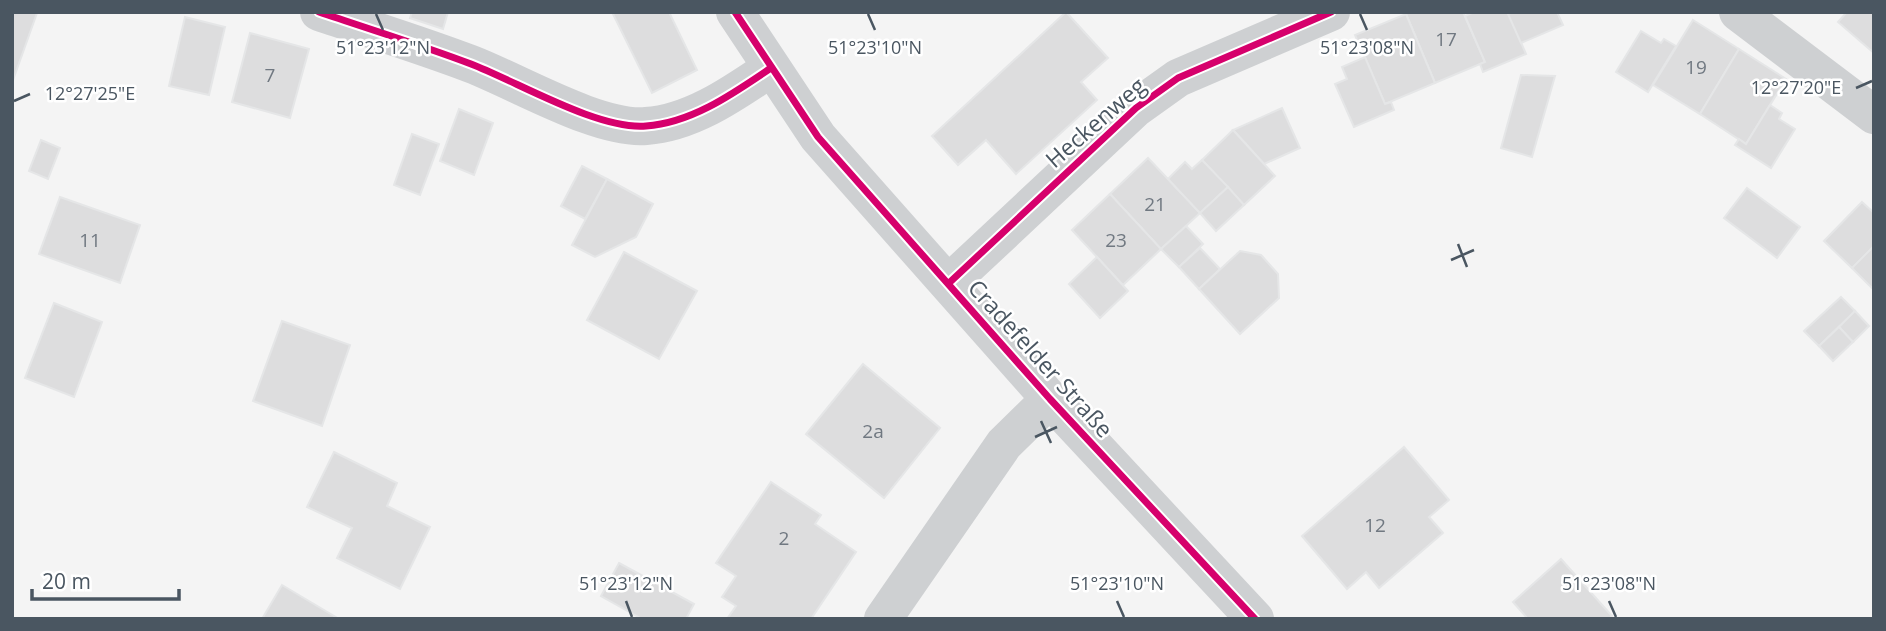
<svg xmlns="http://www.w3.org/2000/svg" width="1886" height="631" font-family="'Open Sans',sans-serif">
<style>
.building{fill:#ddddde;stroke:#e5e6e7;stroke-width:2}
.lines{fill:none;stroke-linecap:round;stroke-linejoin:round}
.street{stroke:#ced0d2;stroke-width:38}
.cycleway-casing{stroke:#fff;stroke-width:11}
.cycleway{stroke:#d6006c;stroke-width:7}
.ticks{fill:none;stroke:#4a5661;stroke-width:2.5}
.labels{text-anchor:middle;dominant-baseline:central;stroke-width:5;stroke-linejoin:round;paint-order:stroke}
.number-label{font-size:19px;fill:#707881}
.street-label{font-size:23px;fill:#4a5661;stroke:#fff}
.ticks-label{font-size:18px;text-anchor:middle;fill:#4a5661;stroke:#fff;stroke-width:5;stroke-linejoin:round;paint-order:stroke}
</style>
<rect width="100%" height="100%" fill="#f4f4f4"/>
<g class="building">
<polygon points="12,12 37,13 12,83"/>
<polygon points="412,12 448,12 443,29 410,18"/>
<polygon points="612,12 669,12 697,70 652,93"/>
<polygon points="1066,12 1108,58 1081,82 1097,100 1016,174 986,140 958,165 932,136"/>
<polygon points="1409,12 1463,12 1485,62 1435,83 1406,14"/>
<polygon points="1474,12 1508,12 1526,54 1483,72 1480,64 1485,62 1465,16"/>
<polygon points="1513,12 1557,12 1563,25 1521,43 1508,14"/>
<polygon points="1847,12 1874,12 1874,53 1838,22"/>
<polygon points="1406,14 1435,83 1385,104 1355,35"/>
<polygon points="185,17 225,27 209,95 169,86"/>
<polygon points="1693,20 1739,49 1700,114 1653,85"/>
<polygon points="1641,31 1661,43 1664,39 1676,46 1648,92 1616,72"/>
<polygon points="250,33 309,49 290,118 232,102"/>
<polygon points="1739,49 1786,79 1746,144 1700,114"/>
<polygon points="1365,57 1385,104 1391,102 1394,110 1354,127 1335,84 1347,79 1342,67"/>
<polygon points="1521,75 1555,76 1532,157 1501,148"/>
<polygon points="1770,105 1782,113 1779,119 1795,129 1771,168 1735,145 1739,139 1746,144"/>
<polygon points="1282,108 1300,148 1264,164 1233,130"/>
<polygon points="459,109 493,123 474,175 440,161"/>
<polygon points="1233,130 1275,176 1244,205 1202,160"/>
<polygon points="412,134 439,144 420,195 394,185"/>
<polygon points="41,140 60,148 48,179 29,171"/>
<polygon points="1148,158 1200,213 1161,249 1110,194"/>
<polygon points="1202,160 1228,187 1200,213 1168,179 1185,162 1192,169"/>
<polygon points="582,166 607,179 585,219 561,206"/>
<polygon points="607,179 653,204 636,237 595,257 572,245"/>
<polygon points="1228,187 1244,205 1216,231 1200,213"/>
<polygon points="1747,188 1800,227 1777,258 1724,218"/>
<polygon points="1110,194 1161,249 1123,285 1072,230"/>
<polygon points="60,197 140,225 120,283 39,254"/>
<polygon points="1862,202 1874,213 1874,246 1852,268 1824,241"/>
<polygon points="1186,226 1203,244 1179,267 1161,249"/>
<polygon points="1874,246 1874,290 1852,268"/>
<polygon points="1200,248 1220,269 1199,289 1179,267"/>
<polygon points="1240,251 1261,255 1278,274 1279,298 1240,334 1199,289"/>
<polygon points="624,252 697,291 659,359 587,320"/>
<polygon points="1097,257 1128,291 1100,318 1069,284"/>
<polygon points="1841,297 1855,311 1819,346 1804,331"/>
<polygon points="54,303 102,322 74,397 25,378"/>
<polygon points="1855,311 1869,326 1853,342 1839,327"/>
<polygon points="282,321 350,345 322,426 253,401"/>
<polygon points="1839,327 1853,342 1833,361 1819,346"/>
<polygon points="863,364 940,428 884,498 806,434"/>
<polygon points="1404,447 1449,500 1429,517 1443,533 1379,588 1366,572 1347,589 1302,536"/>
<polygon points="334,452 397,483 387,506 430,527 400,589 337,558 352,528 307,507"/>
<polygon points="771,482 821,515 815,524 856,552 811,619 727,619 736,606 722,597 736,576 716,563"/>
<polygon points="1561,559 1612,616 1609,619 1528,619 1513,602"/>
<polygon points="619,563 694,604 686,619 642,619 601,596"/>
<polygon points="282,585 339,619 262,619"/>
</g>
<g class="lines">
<g class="street">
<path d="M319,12C369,29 421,45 471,64C518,82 598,130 646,126C692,123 734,93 771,68"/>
<polyline points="735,12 818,137 1050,399 1255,619"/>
<polyline points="1738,12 1874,115"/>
<polyline points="949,283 1136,108 1178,78 1331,12"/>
<polyline points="883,619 1004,444 1050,399"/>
</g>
<g class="cycleway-casing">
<g id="cycleway">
<path d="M319,12C369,29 421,45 471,64C518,82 598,130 646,126C692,123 734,93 771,68"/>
<polyline points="735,12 818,137 1050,399 1255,619"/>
<polyline points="949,283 1136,108 1178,78 1331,12"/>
</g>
</g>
<use href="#cycleway" class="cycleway"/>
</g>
<path class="ticks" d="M376,14L383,30M868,14L875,30M1360,14L1367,30M1856,88L1872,81M14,101L30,94M1458,244L1467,267M1451,260L1474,250M1041,421L1051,443M1035,437L1057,427M626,601L632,617M1117,601L1124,617M1609,601L1616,617"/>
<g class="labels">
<g class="number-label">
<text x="1446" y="39">17</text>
<text x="1696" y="67">19</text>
<text x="270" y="75">7</text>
<text x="1155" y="204">21</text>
<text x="90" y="240">11</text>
<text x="1116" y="240">23</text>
<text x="873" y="431">2a</text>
<text x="1375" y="525">12</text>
<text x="784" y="538">2</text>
</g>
<g class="street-label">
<text transform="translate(1095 122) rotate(-41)">Heckenweg</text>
<text transform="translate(1041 358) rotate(48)">Cradefelder Straße</text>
</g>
</g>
<g class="ticks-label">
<text x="383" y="54">51°23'12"N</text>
<text x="875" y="54">51°23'10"N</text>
<text x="1367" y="54">51°23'08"N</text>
<text x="1796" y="94">12°27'20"E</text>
<text x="90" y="100">12°27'25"E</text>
<text x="626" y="590">51°23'12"N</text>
<text x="1117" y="590">51°23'10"N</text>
<text x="1609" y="590">51°23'08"N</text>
</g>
<rect width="1886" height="631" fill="none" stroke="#4a5661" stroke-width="28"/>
<path d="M32 589v10h147v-10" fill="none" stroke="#4a5661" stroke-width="3.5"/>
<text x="42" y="589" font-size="21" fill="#4a5661" stroke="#ffffff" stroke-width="5" paint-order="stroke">20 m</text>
</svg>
